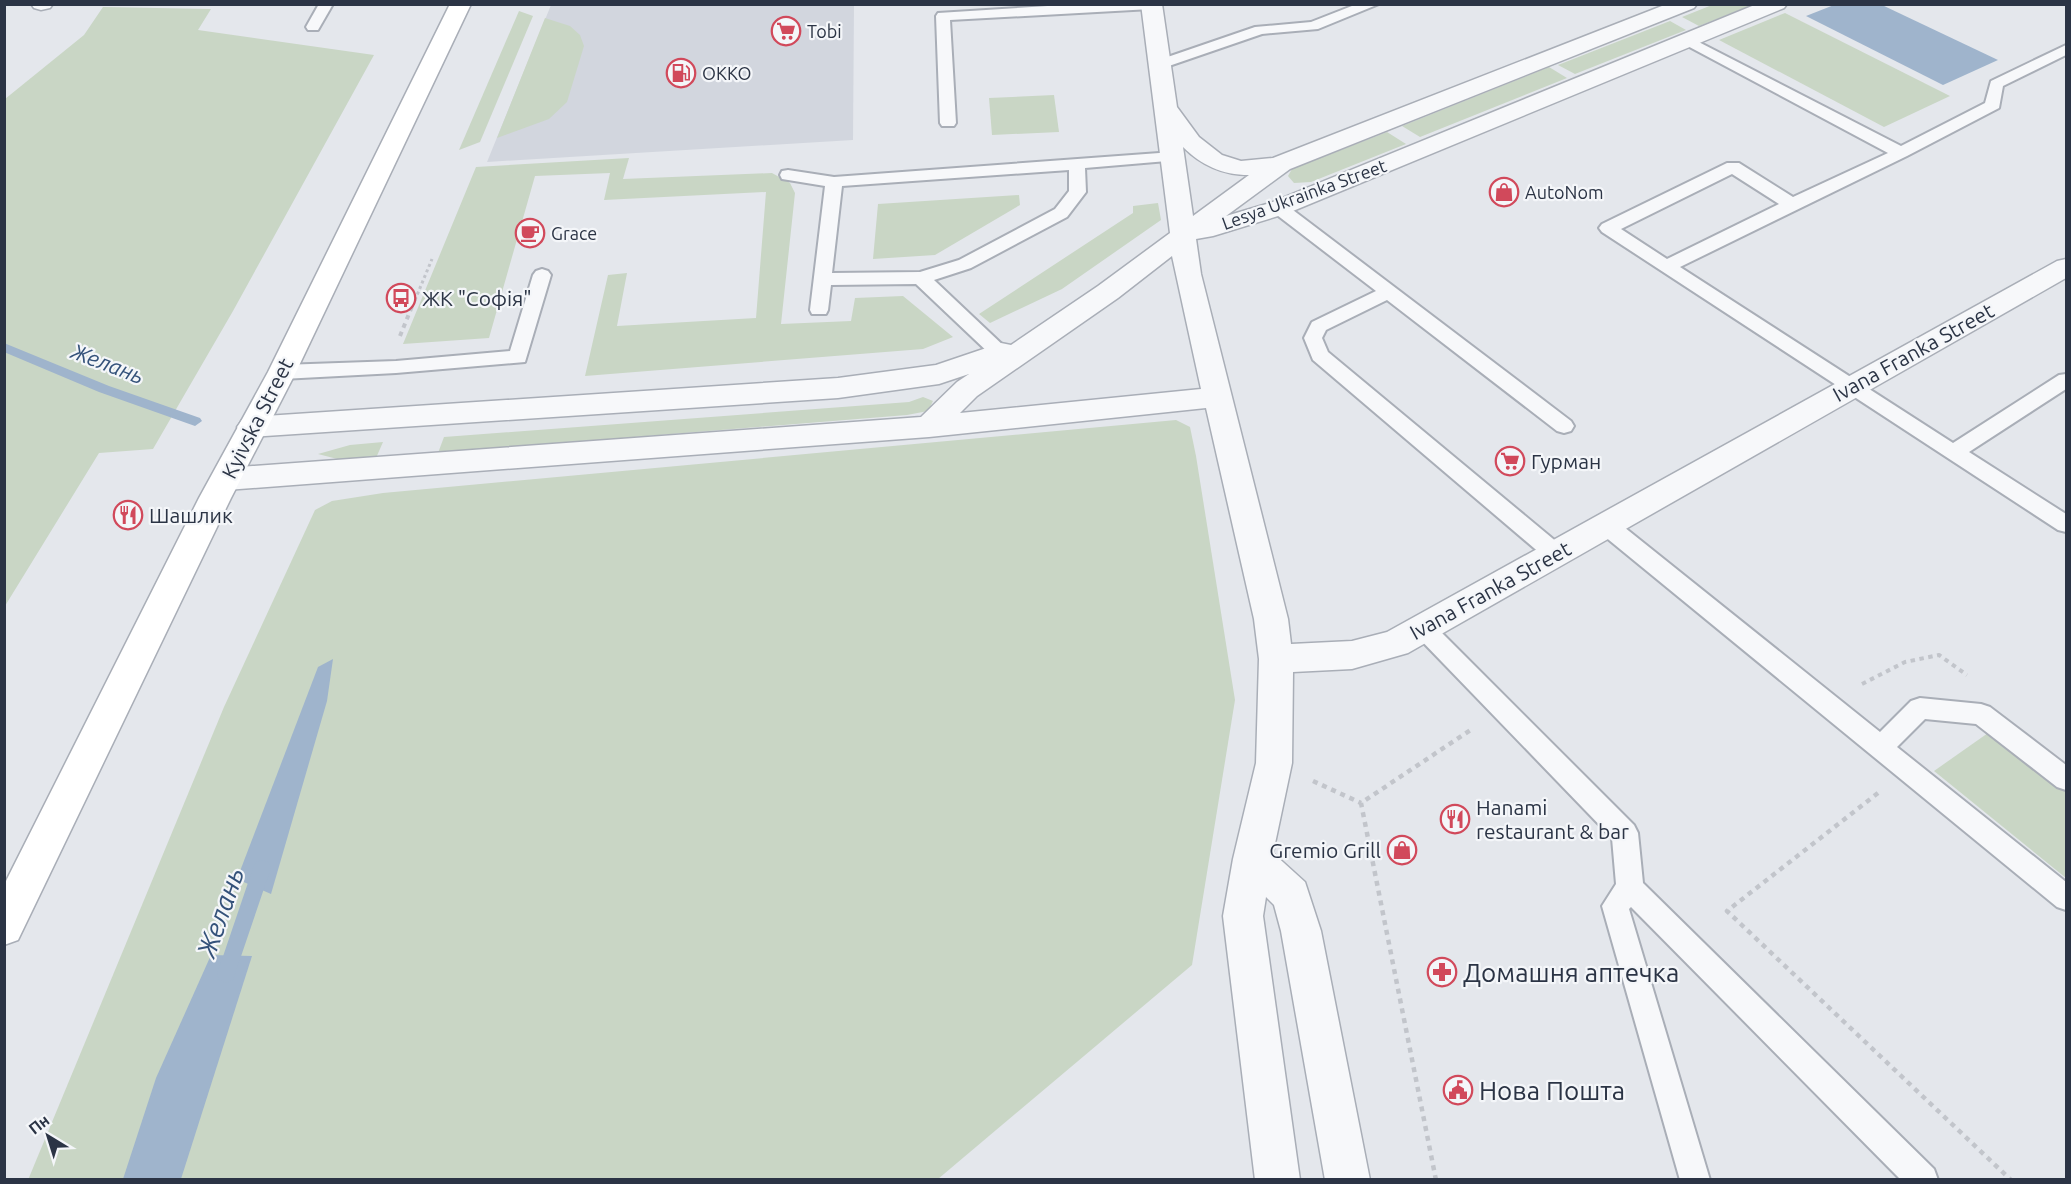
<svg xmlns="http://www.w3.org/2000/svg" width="2071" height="1184" font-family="Ubuntu,sans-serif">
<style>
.built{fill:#d2d6de}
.green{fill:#c9d6c5}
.water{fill:#9fb4cc}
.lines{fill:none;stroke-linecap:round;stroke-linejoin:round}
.stream{fill:#9fb4cc;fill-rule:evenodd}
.lane-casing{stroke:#a9aeb7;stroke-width:4}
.street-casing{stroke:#a9aeb7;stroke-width:3}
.secondary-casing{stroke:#a9aeb7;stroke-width:3}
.path-far2{stroke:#c2c5cb;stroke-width:3;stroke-dasharray:3 3;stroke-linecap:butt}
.path-far1{stroke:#c2c5cb;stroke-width:4;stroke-dasharray:4.5 4.5;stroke-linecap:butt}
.path{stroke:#c2c5cb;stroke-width:4.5;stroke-dasharray:5 5;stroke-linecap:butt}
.lane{fill:#f7f8fa;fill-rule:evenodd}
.street{fill:#f7f8fa;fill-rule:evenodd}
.secondary{fill:#fff;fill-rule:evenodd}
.labels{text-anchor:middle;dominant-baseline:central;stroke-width:4.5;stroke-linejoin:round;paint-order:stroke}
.far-poi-label{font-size:18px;fill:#2b3445;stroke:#f4f6f9;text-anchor:start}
.far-street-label{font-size:18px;fill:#2b3445;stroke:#f4f6f9}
.poi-label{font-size:21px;fill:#2b3445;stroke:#f4f6f9;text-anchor:start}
.street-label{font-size:21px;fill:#2b3445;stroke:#f4f6f9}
.water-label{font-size:22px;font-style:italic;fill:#34527a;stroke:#f4f6f9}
.near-poi-label{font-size:26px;fill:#2b3445;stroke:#f4f6f9;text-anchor:start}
.near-water-label{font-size:27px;font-style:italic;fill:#34527a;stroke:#f4f6f9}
</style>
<rect width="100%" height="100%" fill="#e4e7ec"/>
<polygon class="built" points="551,5 854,5 853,140 487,162"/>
<g class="green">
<polygon points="1712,5 1712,4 1752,5 1699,26 1682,17"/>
<polygon points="103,7 211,9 198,30 374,55 233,311 153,449 99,453 5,606 5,99 84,35"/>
<polygon points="519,11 533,16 480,142 459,150"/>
<polygon points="1785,13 1950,96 1884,127 1719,40"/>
<polygon points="545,18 570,26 580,35 584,46 567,102 549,119 497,138"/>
<polygon points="1670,21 1686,30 1575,74 1558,65"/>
<polygon points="1549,67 1567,78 1420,137 1402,126"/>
<polygon points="1054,95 1059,132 992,135 989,98"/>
<polygon points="1387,132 1406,144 1311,182 1294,183 1288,176 1292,169"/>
<polygon points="629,158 623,179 772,173 790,183 795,193 781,324 851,321 855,298 903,296 953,337 923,349 585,376 608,275 627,273 617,326 756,318 766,192 604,200 610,173 535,176 489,338 403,344 476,167"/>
<polygon points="1019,195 1020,205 935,255 873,259 878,204"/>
<polygon points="1158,203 1161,220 1062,289 990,323 979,314 1133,213 1133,206"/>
<polygon points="923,397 933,401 928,411 907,415 438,453 444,437 909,402"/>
<polygon points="1176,420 1190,427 1196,456 1235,700 1192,965 938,1179 28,1180 224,707 315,510 332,501 383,493"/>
<polygon points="383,442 376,458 345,461 318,454 350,445"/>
<polygon points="1988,733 2066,792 2066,878 1934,771"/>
</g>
<g class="water">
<polygon points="1834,5 1882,5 1998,60 1943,85 1806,16"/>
<polygon points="333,659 327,701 271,894 237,879 318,667"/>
<polygon points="211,955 252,956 181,1179 123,1179 156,1078"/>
</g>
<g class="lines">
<g class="stream">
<polygon points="4,343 109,386 200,418 202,421 195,426 99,392 4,352"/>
<polygon points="262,860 268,862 271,868 235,974 233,980 226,983 219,980 217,974 253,868 256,862"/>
</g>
<g class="lane-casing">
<g id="lane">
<polygon points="319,4 333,4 318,30 308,30 306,27"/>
<polygon points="1079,4 1158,5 1151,9 950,20 956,123 954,126 942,126 940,123 936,16 938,13"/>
<polygon points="1357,4 1379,4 1318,29 1262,34 1166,67 1161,69 1153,64 1156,61 1255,27 1311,22"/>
<path d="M1687,36L1901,146L1985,103L1991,81L2066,45V55L2003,86L1999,108L1907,156L1680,267L1953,443L2059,375L2066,374V389L1969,452L2066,514V532L2058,530L1602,232L1599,228L1602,224L1727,163H1739L1793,197L1888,153L1682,43L1680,40ZM1732,174L1779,204L1667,259L1621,229Z"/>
<path d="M1173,152L1179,154L1181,157L1179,160L1085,168L1086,192L1067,217L971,268L934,280L1006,348L1009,352L1006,356L999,358L992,356L916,284L831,285L828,310L826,314H812L810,310L825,186L782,179L780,175L782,171L788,170L834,177ZM1069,170V191L1055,209L959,260L920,272L832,273L842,186Z"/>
<polygon points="1279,203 1285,204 1571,421 1574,426 1571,431 1564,433 1557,431 1387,300 1326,330 1322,338 1328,352 1564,548 1567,554 1564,560 1556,562 1548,560 1313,360 1304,338 1312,322 1376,291 1273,212 1270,208 1273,204"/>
<polygon points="542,269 548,271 551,275 525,362 396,373 282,379 275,377 272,372 275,367 282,365 396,361 510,351 533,275 536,271"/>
<polygon points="1606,517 1614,519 1880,732 1911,701 1920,698 1981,704 1990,707 2066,765 2066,790 2057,787 1976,724 1925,719 1897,747 2066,882 2066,910 2057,907 1598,531 1595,525 1598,519"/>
<polygon points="1423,619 1431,622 1634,825 1638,833 1643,883 1934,1169 1938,1180 1901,1180 1631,907 1629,909 1710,1180 1680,1180 1602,906 1616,884 1612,838 1415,634 1412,628 1415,622"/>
</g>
</g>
<g class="street-casing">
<g id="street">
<polygon points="31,4 53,4 50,8 41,10 34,8"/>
<path d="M1141,4H1162L1177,107L1199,137L1222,155L1241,161L1273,158L1667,4H1697L1694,8L1290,169L1226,216L1270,203L1757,4H1787L1784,8L1288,213L1213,236L1196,239L1201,274L1288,619L1291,644L1352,641L1387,632L2057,261L2066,259V278L1408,653L1352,669L1293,672L1292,763L1273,853L1305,882L1321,931L1370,1180H1325L1281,931L1274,905L1266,897L1263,916L1300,1180H1255L1223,916L1233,859L1256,763L1259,659L1254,619L1206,408L929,437L226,490L215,487L211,479L215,471L226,468L921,417L957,382L969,374L939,384L838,398L252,437L242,434L237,427L242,420L252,417L838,378L936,365L1001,343L1011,345L1098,286L1170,233ZM1183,147C1201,165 1222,175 1249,175L1193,216ZM1172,256L1201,389L960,413L977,396L1118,298Z"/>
</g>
</g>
<g class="secondary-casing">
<polygon id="secondary" points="450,4 471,4 296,372 231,498 18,940 4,945 4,885 199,498 268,372"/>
</g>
<polyline class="path-far2" points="415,300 432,259"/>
<g class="path-far1">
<polyline points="400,336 415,299"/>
<polyline points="1862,684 1905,662 1939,655 1967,675"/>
</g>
<g class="path">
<polyline points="1313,781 1361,803"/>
<polyline points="1878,793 1727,911 2011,1180"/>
<polyline points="1436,1180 1361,803 1472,729"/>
</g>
<use href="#lane" class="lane"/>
<use href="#street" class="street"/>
<use href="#secondary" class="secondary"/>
</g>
<defs>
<g id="supermarket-ring" transform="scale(1.5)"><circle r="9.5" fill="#f4f6f9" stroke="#d1495b" stroke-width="1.5"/><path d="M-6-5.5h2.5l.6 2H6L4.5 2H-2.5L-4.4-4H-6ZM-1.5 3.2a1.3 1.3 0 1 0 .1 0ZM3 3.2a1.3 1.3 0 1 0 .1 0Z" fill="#d1495b"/></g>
<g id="fuel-ring" transform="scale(1.5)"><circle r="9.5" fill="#f4f6f9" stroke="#d1495b" stroke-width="1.5"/><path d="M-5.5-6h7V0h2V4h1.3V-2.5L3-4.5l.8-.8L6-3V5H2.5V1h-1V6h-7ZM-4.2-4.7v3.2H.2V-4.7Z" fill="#d1495b"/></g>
<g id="shop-ring" transform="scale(1.5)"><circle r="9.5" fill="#f4f6f9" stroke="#d1495b" stroke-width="1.5"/><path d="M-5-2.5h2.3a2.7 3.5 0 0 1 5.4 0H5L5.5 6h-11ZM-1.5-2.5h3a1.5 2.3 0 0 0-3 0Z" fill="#d1495b"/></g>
<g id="cafe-ring" transform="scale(1.5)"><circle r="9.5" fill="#f4f6f9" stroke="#d1495b" stroke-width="1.5"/><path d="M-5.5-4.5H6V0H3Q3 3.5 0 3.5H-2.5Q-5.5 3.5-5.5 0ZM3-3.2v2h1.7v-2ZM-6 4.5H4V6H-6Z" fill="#d1495b"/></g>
<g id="bus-ring" transform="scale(1.5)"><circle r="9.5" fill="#f4f6f9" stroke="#d1495b" stroke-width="1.5"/><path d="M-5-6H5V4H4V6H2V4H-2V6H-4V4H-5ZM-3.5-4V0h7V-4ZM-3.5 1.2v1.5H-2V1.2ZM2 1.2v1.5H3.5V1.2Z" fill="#d1495b"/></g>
<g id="restaurant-ring" transform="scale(1.5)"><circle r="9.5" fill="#f4f6f9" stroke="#d1495b" stroke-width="1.5"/><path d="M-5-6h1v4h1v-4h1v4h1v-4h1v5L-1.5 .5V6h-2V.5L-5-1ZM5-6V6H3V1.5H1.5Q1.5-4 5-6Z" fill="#d1495b"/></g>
<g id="pharmacy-ring" transform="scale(1.5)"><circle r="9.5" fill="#f4f6f9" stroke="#d1495b" stroke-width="1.5"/><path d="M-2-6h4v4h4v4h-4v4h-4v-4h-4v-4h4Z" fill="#d1495b"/></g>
<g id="civic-ring" transform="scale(1.5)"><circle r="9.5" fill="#f4f6f9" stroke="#d1495b" stroke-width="1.5"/><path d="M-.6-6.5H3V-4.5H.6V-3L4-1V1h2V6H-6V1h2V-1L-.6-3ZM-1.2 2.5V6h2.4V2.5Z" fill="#d1495b"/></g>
</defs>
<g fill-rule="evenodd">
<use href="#supermarket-ring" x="786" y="31"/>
<use href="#fuel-ring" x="681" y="73"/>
<use href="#shop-ring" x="1504" y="192"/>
<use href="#cafe-ring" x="530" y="233"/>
<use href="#bus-ring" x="401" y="298"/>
<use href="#supermarket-ring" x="1510" y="461"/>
<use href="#restaurant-ring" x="128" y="515"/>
<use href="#restaurant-ring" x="1455" y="819"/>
<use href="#shop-ring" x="1402" y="850"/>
<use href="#pharmacy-ring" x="1442" y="972"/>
<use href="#civic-ring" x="1458" y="1090"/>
</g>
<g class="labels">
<g class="far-poi-label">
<text x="807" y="31">Tobi</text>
<text x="702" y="73">OKKO</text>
<text x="1525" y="192">AutoNom</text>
<text x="551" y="233">Grace</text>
</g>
<g class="far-street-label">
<text transform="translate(1304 194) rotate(-20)">Lesya Ukrainka Street</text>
</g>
<g class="poi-label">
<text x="422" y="298">ЖК "Софія"</text>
<text x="1531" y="461">Гурман</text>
<text x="149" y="515">Шашлик</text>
<text x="1476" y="807">Hanami<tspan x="1476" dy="24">restaurant &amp; bar</tspan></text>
<text x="1381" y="850" text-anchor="end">Gremio Grill</text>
</g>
<g class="street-label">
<text transform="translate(1913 352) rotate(-29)">Ivana Franka Street</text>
<text transform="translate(257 418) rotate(-63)">Kyivska Street</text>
<text transform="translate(1490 590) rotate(-29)">Ivana Franka Street</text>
</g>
<g class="water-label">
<text transform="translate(108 363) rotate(21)">Желань</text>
</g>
<g class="near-poi-label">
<text x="1463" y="972">Домашня аптечка</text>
<text x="1479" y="1090">Нова Пошта</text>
</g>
<g class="near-water-label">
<text transform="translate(220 912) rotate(-71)">Желань</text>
</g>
</g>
<rect width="2071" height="1184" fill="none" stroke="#2b3445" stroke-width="12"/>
<g transform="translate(48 1136) rotate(322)" stroke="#f4f6f9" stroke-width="4.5" paint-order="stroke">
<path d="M0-4.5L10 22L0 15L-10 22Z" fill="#2b3445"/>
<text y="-9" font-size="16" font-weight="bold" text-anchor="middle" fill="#2b3445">Пн</text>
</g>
</svg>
